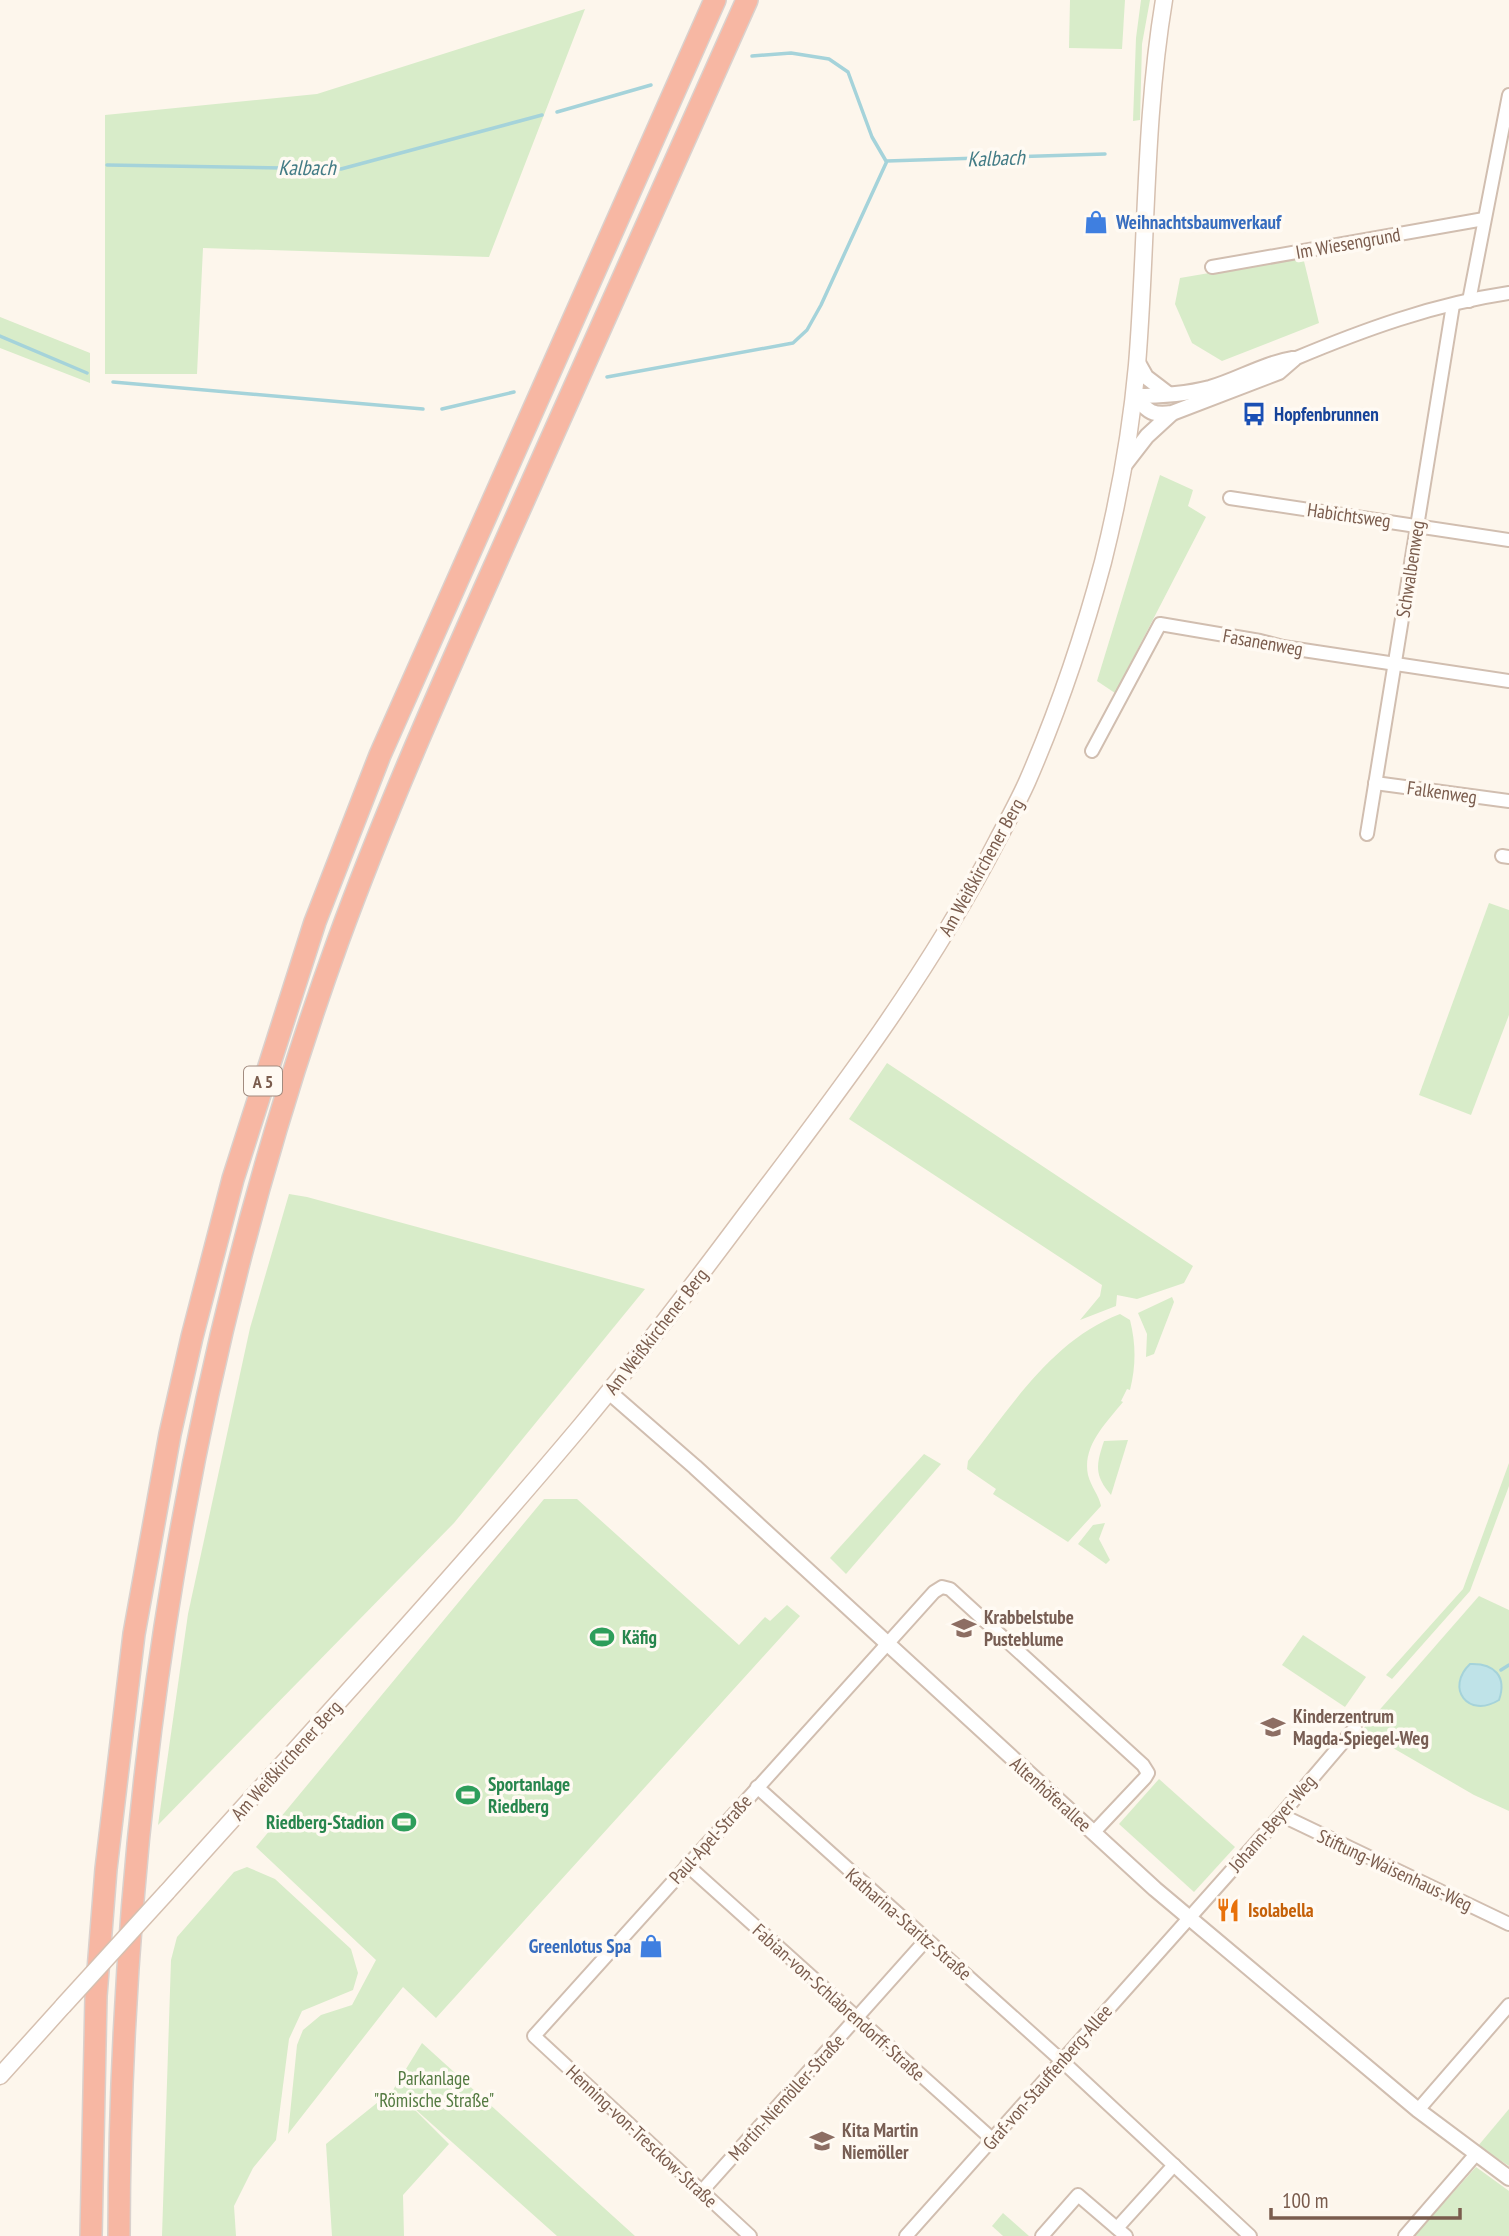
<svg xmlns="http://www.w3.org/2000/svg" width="1509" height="2236" font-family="'PT Sans Narrow',sans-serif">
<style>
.green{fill:#d8ecc9}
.water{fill:#bfe3e8;stroke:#a5d3da;stroke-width:2}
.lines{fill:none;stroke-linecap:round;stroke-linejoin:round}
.stream{stroke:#a5d3da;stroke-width:3.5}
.minor-casing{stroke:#d1beb0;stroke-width:16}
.tertiary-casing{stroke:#d1beb0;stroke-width:18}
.secondary-casing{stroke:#d6c0b0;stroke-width:19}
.motorway-casing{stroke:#dad1cd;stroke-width:24}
.minor{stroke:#fff;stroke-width:12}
.tertiary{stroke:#fff;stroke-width:14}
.secondary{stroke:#fff;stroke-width:16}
.motorway{stroke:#f7b7a3;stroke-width:21}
.secondary-bridge-casing{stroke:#d6c0b0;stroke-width:19;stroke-linecap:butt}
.secondary-bridge{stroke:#fff;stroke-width:16}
.labels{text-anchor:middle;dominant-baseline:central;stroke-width:7;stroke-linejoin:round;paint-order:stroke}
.shield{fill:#fffaf3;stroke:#a28b7f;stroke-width:2}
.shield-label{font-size:18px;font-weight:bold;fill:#7a5c4d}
.shop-label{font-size:19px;font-weight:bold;fill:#366cbe;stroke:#fffaf3;text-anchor:start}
.street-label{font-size:19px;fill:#7a5c4d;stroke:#fffaf3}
.transit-label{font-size:19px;font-weight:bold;fill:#164399;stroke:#fffaf3;text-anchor:start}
.education-label{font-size:19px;font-weight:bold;fill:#785e54;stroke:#fffaf3;text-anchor:start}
.leisure-label{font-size:19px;font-weight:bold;fill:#27864d;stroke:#fffaf3;text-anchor:start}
.food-label{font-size:19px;font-weight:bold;fill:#c56008;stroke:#fffaf3;text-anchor:start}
.park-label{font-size:19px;fill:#537a41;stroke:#fffaf3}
.water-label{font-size:21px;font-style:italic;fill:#437c86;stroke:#fffaf3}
</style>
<rect width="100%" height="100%" fill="#fdf6ec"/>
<g class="green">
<polygon points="1070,0 1125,0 1122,49 1069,48"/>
<polygon points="1141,0 1150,0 1142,44 1140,120 1133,121 1136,38"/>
<polygon points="585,9 489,257 203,248 197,374 105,374 105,115 317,94"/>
<polygon points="1303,257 1319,323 1222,361 1192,343 1175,304 1180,278"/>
<polygon points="0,317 90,353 90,383 0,348"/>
<polygon points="1160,475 1193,490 1188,506 1206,517 1115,693 1097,681"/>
<polygon points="1489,903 1509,910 1509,1015 1471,1115 1419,1095"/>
<polygon points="887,1063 1193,1266 1184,1283 1137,1299 1117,1295 1116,1306 1080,1320 1100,1296 1102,1285 849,1119"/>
<polygon points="289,1194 307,1197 645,1289 454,1523 158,1825 188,1614 250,1328"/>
<polygon points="1172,1297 1174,1302 1154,1354 1146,1357 1147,1334 1138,1313"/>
<path d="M1120,1314L1130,1320C1136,1344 1136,1366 1130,1390L1127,1389L1121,1401L1123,1402C1106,1423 1082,1446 1088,1475C1091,1487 1099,1495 1101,1506L1068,1542L993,1494L996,1489L967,1469L968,1461C1011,1407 1052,1340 1120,1314Z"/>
<path d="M1128,1440L1111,1495C1094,1475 1096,1465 1104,1441Z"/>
<polygon points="924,1454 941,1464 846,1574 830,1558"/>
<polygon points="1509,1463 1509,1486 1470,1591 1392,1679 1386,1675 1463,1589"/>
<polygon points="544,1499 577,1499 739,1645 765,1617 770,1621 787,1605 800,1616 436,2018 403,1987 288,2134 297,2045 303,2030 321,2015 352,2005 376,1960 256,1847"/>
<polygon points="1105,1523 1099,1539 1110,1560 1106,1564 1078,1544 1093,1525"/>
<polygon points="1479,1596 1509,1610 1509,1811 1474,1795 1362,1730"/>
<polygon points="1303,1635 1366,1677 1345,1707 1282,1665"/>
<polygon points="1159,1779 1235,1847 1194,1892 1119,1824"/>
<polygon points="247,1867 275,1879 351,1949 358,1973 353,1990 302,2011 289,2039 276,2140 253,2168 234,2206 236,2236 162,2236 171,1960 177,1937 234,1872"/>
<polygon points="422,2043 635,2236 557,2236 405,2100 449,2144 403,2195 404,2236 332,2236 326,2144 393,2090"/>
<polygon points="1509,2109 1509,2166 1478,2146"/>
<polygon points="1476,2167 1509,2191 1509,2236 1414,2236"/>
<polygon points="1003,2213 1029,2236 1003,2236 992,2226"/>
</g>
<path class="water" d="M1470,1664C1495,1663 1507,1677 1499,1700C1468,1719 1445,1688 1470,1664Z"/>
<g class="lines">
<g class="stream">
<polyline points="752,56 791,53 829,59 848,72 872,137 886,161"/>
<polyline points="557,112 651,85"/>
<polyline points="107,165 341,169 542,115"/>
<polyline points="0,336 87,373"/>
<polyline points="607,377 793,343 807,330 821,305 887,161 1105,154"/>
<polyline points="113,382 423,409"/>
<polyline points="442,409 514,392"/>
<polyline points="1501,1670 1509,1665"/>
</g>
<g class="minor-casing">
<g id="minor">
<polyline points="1212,267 1484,219"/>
<polyline points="1469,301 1509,95"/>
<path d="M1294,359C1363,330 1434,304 1509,293"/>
<polyline points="1230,498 1509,540"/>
<polyline points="1092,751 1160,624 1260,641 1283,647 1509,681"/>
<polyline points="1375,783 1509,801"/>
<polyline points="1367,834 1453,305"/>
<polyline points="1502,856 1509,857"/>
<polyline points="757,1787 1062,2061 1250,2236"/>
<polyline points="1281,1815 1509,1924"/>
<polyline points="687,1865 992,2139"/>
<polyline points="1418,2110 1509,2005"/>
<polyline points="702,2191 926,1940"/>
<polyline points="1117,2228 1174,2165"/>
<polyline points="750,2236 534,2036 934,1592 942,1587 950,1589 1143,1765 1148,1773 1145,1778 1094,1832"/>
<polyline points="906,2236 1281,1815 1355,1728"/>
<polyline points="1042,2236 1078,2195 1126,2236"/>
<polyline points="1405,2236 1476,2154"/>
</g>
</g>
<g class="tertiary-casing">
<g id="tertiary">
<polyline points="1137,361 1146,377 1167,393"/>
<path d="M1134,396C1148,411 1151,416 1172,413L1279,372L1294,359"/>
<path d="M1134,396C1158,396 1187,394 1210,388C1238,380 1263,364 1293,359"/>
<polyline points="1123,467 1147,436 1171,414"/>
<polyline points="609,1392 695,1467 1155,1889 1418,2110 1509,2178"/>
</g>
</g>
<g class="secondary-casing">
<g id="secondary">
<path d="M167,1892C305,1738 446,1586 579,1428C636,1360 690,1289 743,1218C835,1097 927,977 997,841C1007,822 1018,802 1027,782C1058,711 1083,637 1103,562C1119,498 1131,431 1137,365C1147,244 1144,120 1164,0"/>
<polyline points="0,2076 63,2006"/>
</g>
</g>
<g class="motorway-casing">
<g id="motorway">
<polyline points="91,2236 96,1996 106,1869 134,1634 170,1434 192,1337 233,1179 315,922 380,755 715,0"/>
<path d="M119,2236C120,1795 188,1356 338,941C388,804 448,671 507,538C587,359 667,180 747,0"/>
</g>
</g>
<use href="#minor" class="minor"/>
<use href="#tertiary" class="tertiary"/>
<use href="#secondary" class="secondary"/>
<use href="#motorway" class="motorway"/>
<g class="secondary-bridge-casing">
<polyline id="secondary-bridge" points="63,2006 167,1892"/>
</g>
<use href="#secondary-bridge" class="secondary-bridge"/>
</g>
<defs>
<g id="shop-bare" transform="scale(1.89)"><path d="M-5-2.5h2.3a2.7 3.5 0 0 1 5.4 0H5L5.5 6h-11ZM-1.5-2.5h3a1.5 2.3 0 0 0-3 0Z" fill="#3f7fe0" stroke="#fffaf3" stroke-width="2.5" paint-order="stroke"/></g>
<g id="bus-bare" transform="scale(1.89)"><path d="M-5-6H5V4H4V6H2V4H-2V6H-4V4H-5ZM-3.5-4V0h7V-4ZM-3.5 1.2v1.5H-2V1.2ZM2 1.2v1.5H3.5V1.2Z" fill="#1a4fb4" stroke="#fffaf3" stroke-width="2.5" paint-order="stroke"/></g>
<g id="school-bare" transform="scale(1.89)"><path d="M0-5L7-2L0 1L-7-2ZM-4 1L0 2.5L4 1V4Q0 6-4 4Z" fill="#8d6e63" stroke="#fffaf3" stroke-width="2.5" paint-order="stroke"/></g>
<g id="stadium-bare" transform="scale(1.89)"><path d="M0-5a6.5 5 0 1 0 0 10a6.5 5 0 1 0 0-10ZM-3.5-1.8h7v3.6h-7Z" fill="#2e9e5b" stroke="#fffaf3" stroke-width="2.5" paint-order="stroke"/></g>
<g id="restaurant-bare" transform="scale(1.89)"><path d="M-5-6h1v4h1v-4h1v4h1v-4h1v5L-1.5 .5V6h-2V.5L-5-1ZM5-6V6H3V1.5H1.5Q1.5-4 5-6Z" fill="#e8710a" stroke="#fffaf3" stroke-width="2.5" paint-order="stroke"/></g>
</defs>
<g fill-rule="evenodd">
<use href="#shop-bare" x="1096" y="222"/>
<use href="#bus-bare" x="1254" y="414"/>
<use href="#school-bare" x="964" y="1628"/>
<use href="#stadium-bare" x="602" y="1637"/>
<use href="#school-bare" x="1273" y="1727"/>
<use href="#stadium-bare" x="468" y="1795"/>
<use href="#stadium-bare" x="404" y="1822"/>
<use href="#restaurant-bare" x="1228" y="1910"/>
<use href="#shop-bare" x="651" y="1946"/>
<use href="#school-bare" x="822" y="2141"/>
</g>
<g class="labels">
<rect class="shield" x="244" y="1066.5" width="38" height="29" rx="5"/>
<g class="shield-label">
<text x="263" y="1081">A 5</text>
</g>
<g class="shop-label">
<text x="1116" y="222">Weihnachtsbaumverkauf</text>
<text x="631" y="1946" text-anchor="end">Greenlotus Spa</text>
</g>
<g class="street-label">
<text transform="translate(1348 243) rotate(-10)">Im Wiesengrund</text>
<text transform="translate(1349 515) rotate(8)">Habichtsweg</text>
<text transform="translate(1410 569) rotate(-81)">Schwalbenweg</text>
<text transform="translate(1263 642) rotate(10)">Fasanenweg</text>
<text transform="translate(1442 792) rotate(8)">Falkenweg</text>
<text transform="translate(981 867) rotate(-61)">Am Weißkirchener Berg</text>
<text transform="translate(656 1331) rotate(-52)">Am Weißkirchener Berg</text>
<text transform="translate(286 1760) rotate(-48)">Am Weißkirchener Berg</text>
<text transform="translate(1051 1794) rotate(42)">Altenhöferallee</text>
<text transform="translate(1272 1823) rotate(-49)">Johann-Beyer-Weg</text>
<text transform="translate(710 1839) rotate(-48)">Paul-Apel-Straße</text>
<text transform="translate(1395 1870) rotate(25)">Stiftung-Waisenhaus-Weg</text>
<text transform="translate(909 1924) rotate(41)">Katharina-Staritz-Straße</text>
<text transform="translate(839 2002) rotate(42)">Fabian-von-Schlabrendorff-Straße</text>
<text transform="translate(1047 2077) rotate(-49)">Graf-von-Stauffenberg-Allee</text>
<text transform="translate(786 2097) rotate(-48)">Martin-Niemöller-Straße</text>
<text transform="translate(642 2136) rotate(43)">Henning-von-Tresckow-Straße</text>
</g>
<g class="transit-label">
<text x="1274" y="414">Hopfenbrunnen</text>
</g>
<g class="education-label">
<text x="984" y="1617">Krabbelstube<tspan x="984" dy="22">Pusteblume</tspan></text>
<text x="1293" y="1716">Kinderzentrum<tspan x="1293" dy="22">Magda-Spiegel-Weg</tspan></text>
<text x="842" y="2130">Kita Martin<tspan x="842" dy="22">Niemöller</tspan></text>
</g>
<g class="leisure-label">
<text x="622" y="1637">Käfig</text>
<text x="488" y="1784">Sportanlage<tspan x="488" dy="22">Riedberg</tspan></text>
<text x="384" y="1822" text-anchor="end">Riedberg-Stadion</text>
</g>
<g class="food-label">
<text x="1248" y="1910">Isolabella</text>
</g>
<g class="park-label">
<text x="434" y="2078">Parkanlage<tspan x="434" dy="22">"Römische Straße"</tspan></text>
</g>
<g class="water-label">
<text transform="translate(996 158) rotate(-2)">Kalbach</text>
<text x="307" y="167">Kalbach</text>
</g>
</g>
<path d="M1271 2208v10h189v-10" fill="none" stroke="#7a5c4d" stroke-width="3.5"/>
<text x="1282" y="2208" font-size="21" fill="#7a5c4d" stroke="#fffaf3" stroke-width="5" paint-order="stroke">100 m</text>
</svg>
